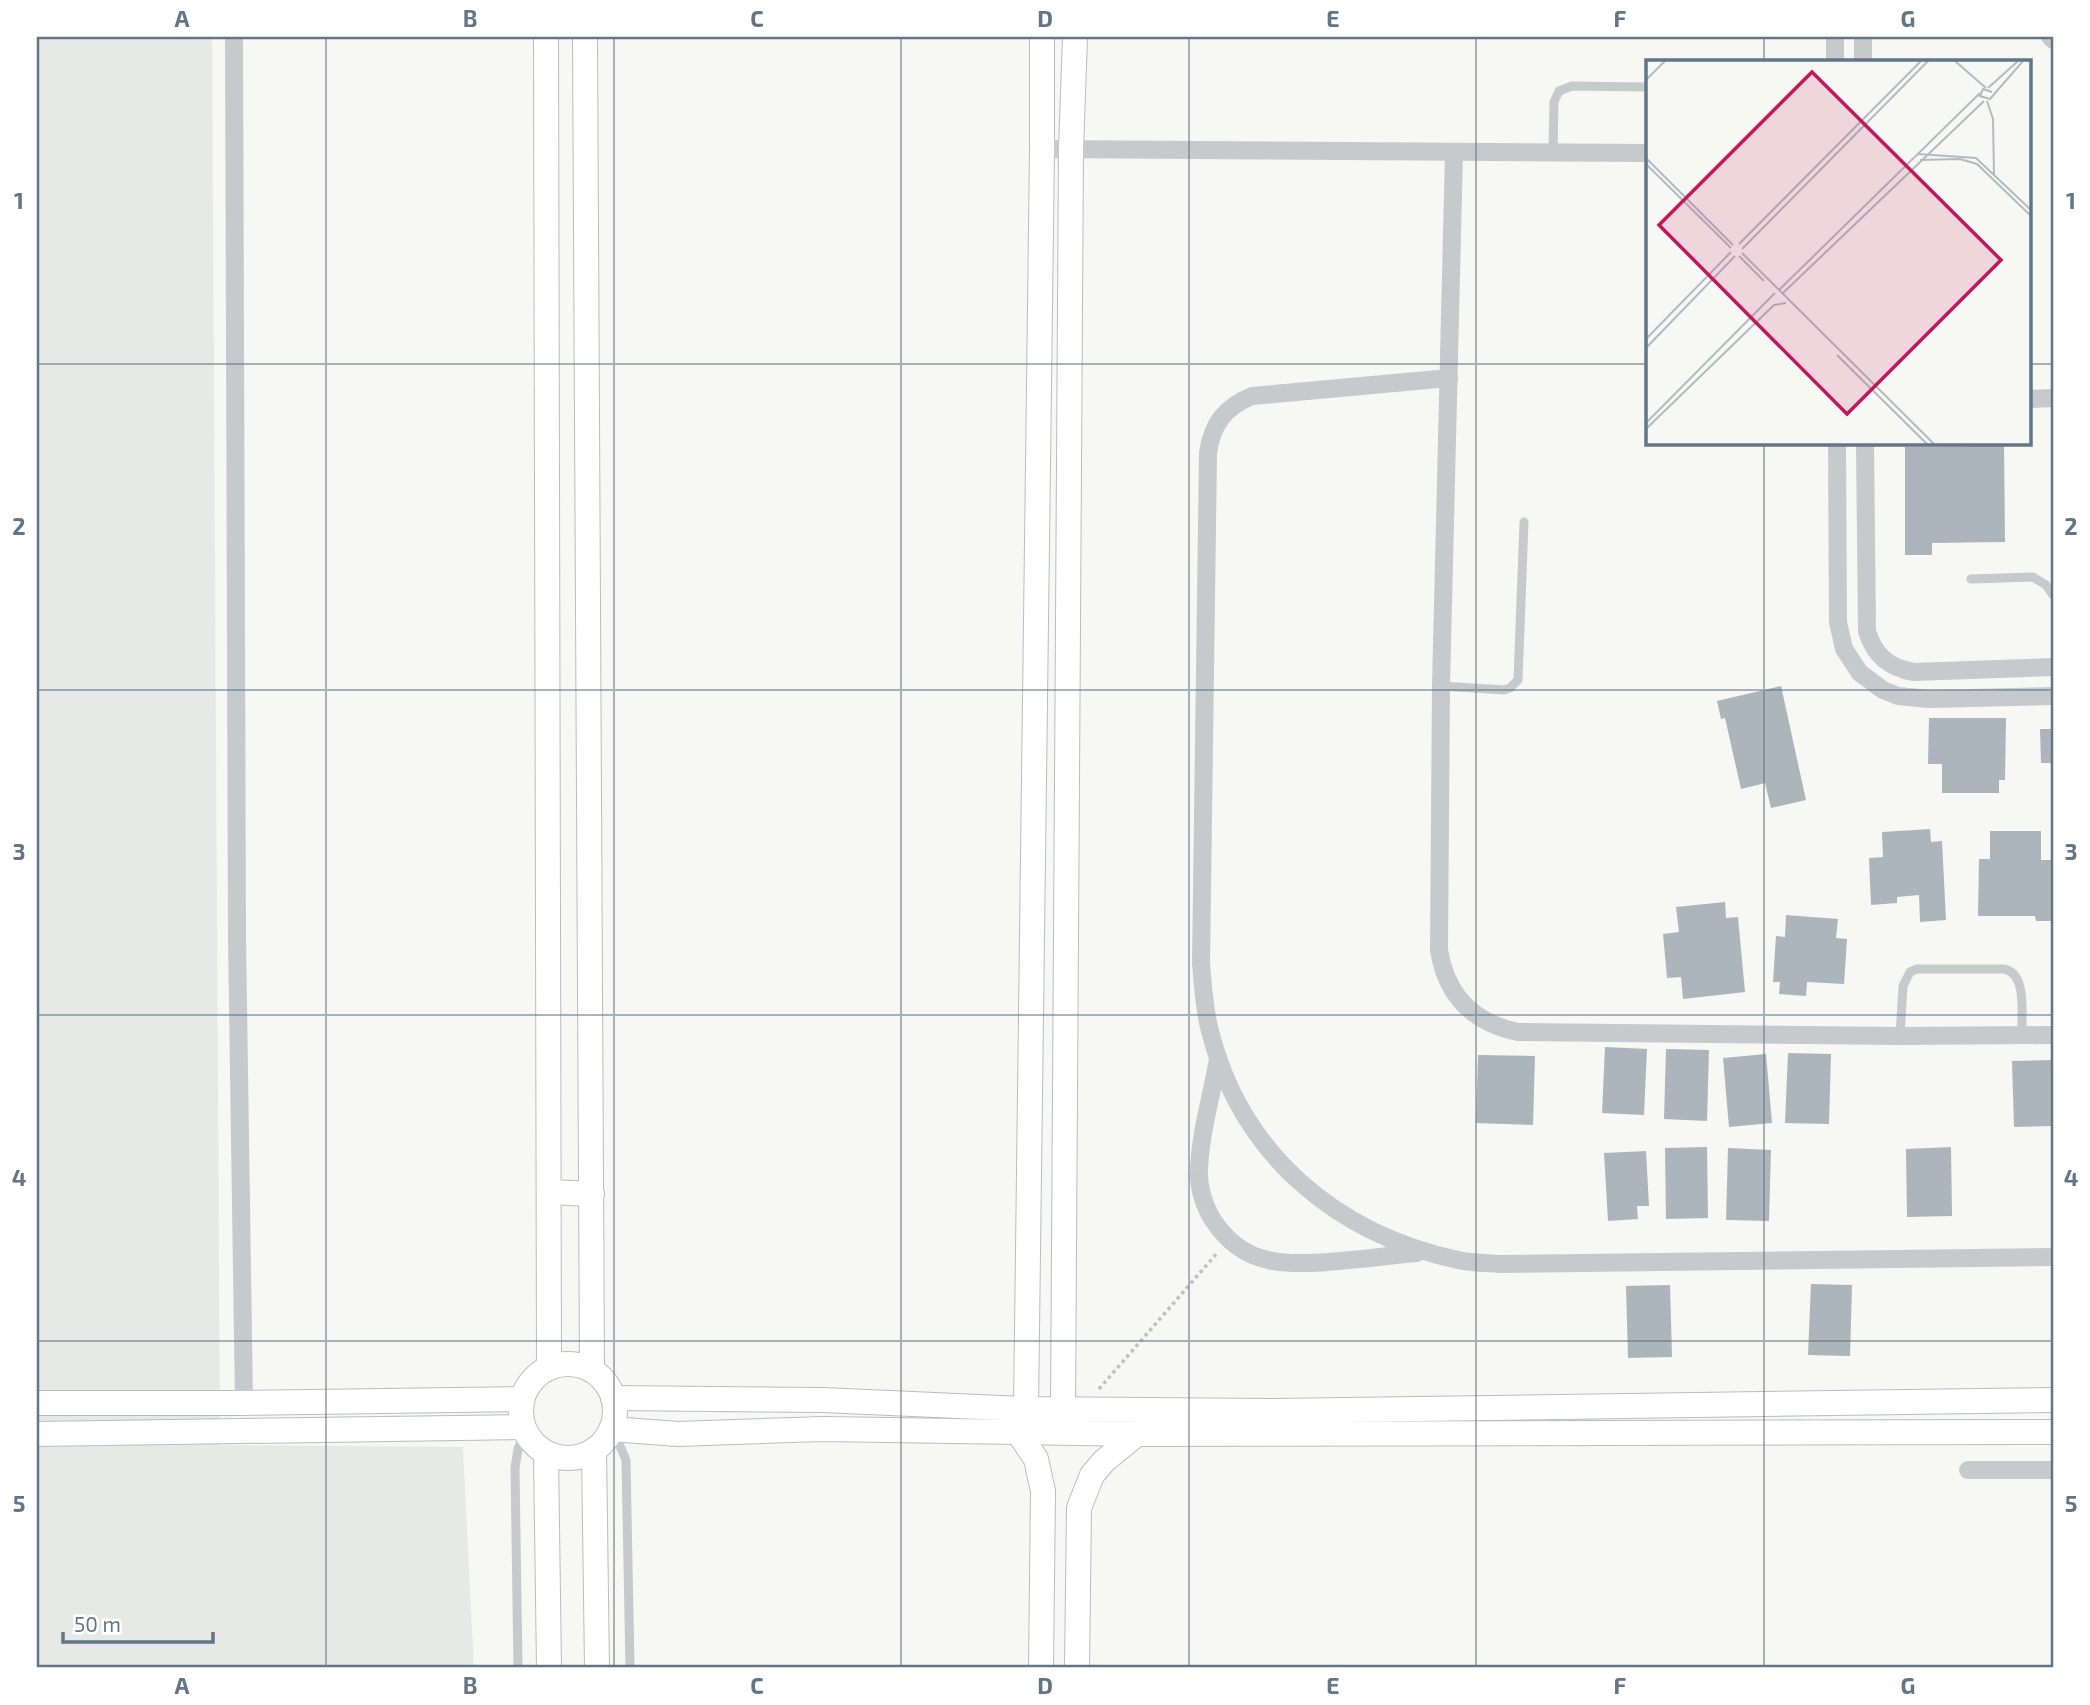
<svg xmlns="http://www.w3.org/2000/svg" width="2090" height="1705" font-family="'Exo 2',sans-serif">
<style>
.built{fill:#e7e9e7}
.building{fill:#acb5bb}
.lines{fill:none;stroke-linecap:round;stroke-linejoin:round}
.secondary-casing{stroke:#b8bdc2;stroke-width:26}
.path{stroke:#bfc2c4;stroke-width:3.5;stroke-dasharray:3.5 3.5;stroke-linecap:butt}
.lane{stroke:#c6cacd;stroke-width:9}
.street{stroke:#c6cacd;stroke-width:18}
.secondary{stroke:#fff;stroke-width:24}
.grid{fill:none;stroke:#637687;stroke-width:2;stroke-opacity:0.55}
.inset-road{fill:none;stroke:#b3bbc2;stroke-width:2}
.view{fill:#c2185b;fill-opacity:0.15;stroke:#c2185b;stroke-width:3.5}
.inset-edge{fill:none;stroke:#637687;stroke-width:3.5}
.neatline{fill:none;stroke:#637687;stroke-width:2.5}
.grid-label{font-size:23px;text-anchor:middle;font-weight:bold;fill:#637687}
</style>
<rect width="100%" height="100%" fill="#f7f7f3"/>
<polygon class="built" points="37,37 212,37 220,1445 463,1447 474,1668 37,1668"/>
<g class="building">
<polygon points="1978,443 2004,443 2005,542 1932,543 1932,555 1905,555 1905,447 1977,446"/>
<polygon points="1781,686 1806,800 1771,808 1765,783 1741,789 1725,718 1721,719 1717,701"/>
<polygon points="1929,718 2006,718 2005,780 1999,780 1999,793 1942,793 1942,764 1928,764"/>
<polygon points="2040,729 2053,729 2053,763 2041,763"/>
<polygon points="1930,829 1931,842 1942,841 1946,920 1920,922 1919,895 1897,897 1897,903 1871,905 1869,858 1883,857 1882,832"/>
<polygon points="1990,831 2041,831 2041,860 2053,860 2053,921 2036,921 2035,916 1978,916 1979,859 1990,859"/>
<polygon points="1725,902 1726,918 1738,917 1745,992 1683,999 1681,977 1667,978 1663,934 1679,932 1676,907"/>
<polygon points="1786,915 1838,919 1836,938 1847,939 1844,984 1807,982 1806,996 1779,994 1780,982 1773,982 1776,936 1785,937"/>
<polygon points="1605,1047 1647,1049 1644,1115 1602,1113"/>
<polygon points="1666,1049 1709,1050 1707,1121 1664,1119"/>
<polygon points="1788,1053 1831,1054 1829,1124 1785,1123"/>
<polygon points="1766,1054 1772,1123 1729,1127 1723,1058"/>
<polygon points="1478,1055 1535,1056 1533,1125 1476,1123"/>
<polygon points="2053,1060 2053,1126 2014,1127 2012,1061"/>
<polygon points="1707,1147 1708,1218 1666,1219 1665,1148"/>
<polygon points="1951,1147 1952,1216 1907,1217 1906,1149"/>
<polygon points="1728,1148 1771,1150 1769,1221 1726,1220"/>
<polygon points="1646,1151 1649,1206 1637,1206 1638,1219 1608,1221 1604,1153"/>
<polygon points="1811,1284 1852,1285 1850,1356 1808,1355"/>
<polygon points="1670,1285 1672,1357 1628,1358 1626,1286"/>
</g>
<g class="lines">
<g class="secondary-casing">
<g id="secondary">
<polyline points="546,37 549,1368"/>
<polyline points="585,37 592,1370"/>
<polyline points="550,1192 592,1194"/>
<circle cx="568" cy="1411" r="47"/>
<polyline points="613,1398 823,1400 1026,1409 1272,1411 2053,1400"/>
<polyline points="37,1403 244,1403 522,1399"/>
<polyline points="1026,1409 1042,149 1042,37"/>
<polyline points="1063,1409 1071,150 1075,37"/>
<polyline points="611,1429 678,1434 823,1429 1137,1434 2053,1432"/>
<polyline points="1018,1432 1036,1459 1043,1491 1041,1668"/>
<polyline points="37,1434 523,1427"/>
<polyline points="594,1450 597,1668"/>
<polyline points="546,1453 549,1668"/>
<polyline points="1077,1668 1079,1508 1092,1475 1104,1461 1137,1434"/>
</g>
</g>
<polyline class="path" points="1099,1389 1218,1252"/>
<g class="lane">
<polyline points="1553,152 1554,102 1559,91 1572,86 1647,87"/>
<polyline points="1971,579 2033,577 2046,585 2053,595"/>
<polyline points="1441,686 1504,690 1510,688 1518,680 1524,522"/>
<path d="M1900,1036L1903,986L1910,972L1917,969H2003C2028,972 2021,1015 2022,1035"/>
<polyline points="607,1437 620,1446 626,1460 630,1668"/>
<polyline points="518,1668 515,1468 518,1449 525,1432"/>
</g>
<g class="street">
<polyline points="234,37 237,938 244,1403"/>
<polyline points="1835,37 1835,61"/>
<polyline points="1863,37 1863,61"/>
<polyline points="2050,37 2053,40"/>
<polyline points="1042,149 1647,153"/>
<path d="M1454,152L1441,686L1439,950C1446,995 1473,1023 1518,1032L1900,1036L2053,1035"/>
<path d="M1449,378L1252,396C1225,407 1212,424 1208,453L1201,963C1203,986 1204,1009 1210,1031C1241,1154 1336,1234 1458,1260C1471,1263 1486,1263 1500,1264L2053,1257"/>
<polyline points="2029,399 2053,398"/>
<polyline points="1837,443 1838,622 1844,649 1860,673 1883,690 1898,696 1929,699 2053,696"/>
<path d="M1865,443L1867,631C1874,655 1889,668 1914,672L2053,667"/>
<path d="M1218,1059C1212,1094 1200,1134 1199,1170C1198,1187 1204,1206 1213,1220C1226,1240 1245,1255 1268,1260C1304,1269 1378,1256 1417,1253"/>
<polyline points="1968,1470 2053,1470"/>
</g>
<use href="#secondary" class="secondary"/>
</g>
<path class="grid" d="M326,37V1668M614,37V1668M901,37V1668M1189,37V1668M1476,37V1668M1764,37V61M37,364H1647M2029,364H2053M1764,443V1668M37,690H2053M37,1015H2053M37,1341H2053"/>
<g transform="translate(1646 60)">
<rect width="385" height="385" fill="#f7f7f3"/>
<path class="inset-road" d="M309,1L340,28M0,20L19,1M342,28L372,1M346,32L337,29L334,36L344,39L377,1M341,41L347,59L348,114M272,94L330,98L385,150M0,98L87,185M274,100L314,99L331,104L385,156M0,104L85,188M93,184L275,1M96,189L282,1M96,193L288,384M93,196L118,221M133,230L334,33M137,233L338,41M0,279L85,192M0,288L89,196M191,295L281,384M0,363L129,233M0,369L128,245L140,243"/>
<path class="view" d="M166,12L355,200L201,354L13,165Z"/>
<rect width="385" height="385" class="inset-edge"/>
</g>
<rect width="2090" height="1705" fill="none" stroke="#ffffff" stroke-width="77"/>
<path d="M63 1632v10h150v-10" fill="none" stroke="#637687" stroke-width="3.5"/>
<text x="74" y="1632" font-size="21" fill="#637687" stroke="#ffffff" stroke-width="5" paint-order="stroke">50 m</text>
<rect x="38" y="38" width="2014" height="1628" class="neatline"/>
<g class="grid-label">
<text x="182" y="27">A</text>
<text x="470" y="27">B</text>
<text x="757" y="27">C</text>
<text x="1045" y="27">D</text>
<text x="1333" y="27">E</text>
<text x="1620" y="27">F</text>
<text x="1908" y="27">G</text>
<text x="19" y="209">1</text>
<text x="2071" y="209">1</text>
<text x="19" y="535">2</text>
<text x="2071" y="535">2</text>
<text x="19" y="860">3</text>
<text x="2071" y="860">3</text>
<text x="19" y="1186">4</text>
<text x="2071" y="1186">4</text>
<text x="19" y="1512">5</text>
<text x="2071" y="1512">5</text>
<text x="182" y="1694">A</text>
<text x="470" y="1694">B</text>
<text x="757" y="1694">C</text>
<text x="1045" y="1694">D</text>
<text x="1333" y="1694">E</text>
<text x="1620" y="1694">F</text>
<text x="1908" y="1694">G</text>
</g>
</svg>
